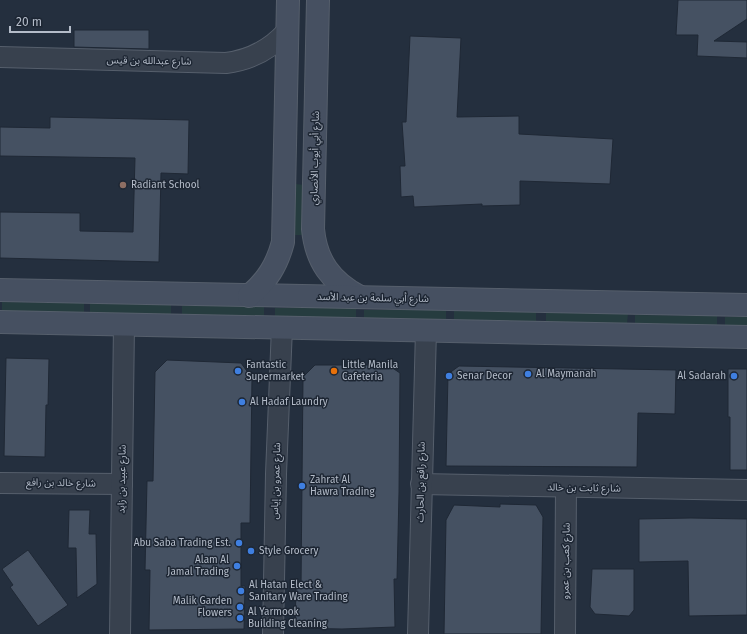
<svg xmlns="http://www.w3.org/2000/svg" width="747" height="634" font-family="'Fira Sans','Noto Sans Arabic',sans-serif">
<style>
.green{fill:#263c3f}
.building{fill:#455162;stroke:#1f2835}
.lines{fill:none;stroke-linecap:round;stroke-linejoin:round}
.street-casing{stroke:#565f6c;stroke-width:22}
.secondary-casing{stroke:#565f6c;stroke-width:24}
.street{stroke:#38414e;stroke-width:20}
.secondary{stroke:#465061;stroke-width:22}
.education-dot{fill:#8d6e63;stroke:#1d2633;stroke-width:1.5}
.shop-dot{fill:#3f7fe0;stroke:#1d2633;stroke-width:1.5}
.food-dot{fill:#e8710a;stroke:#1d2633;stroke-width:1.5}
.labels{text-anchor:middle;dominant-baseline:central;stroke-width:3;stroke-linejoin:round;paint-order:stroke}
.street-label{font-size:10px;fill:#b4bcc9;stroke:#1d2633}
.poi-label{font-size:10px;fill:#b4bcc9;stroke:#1d2633;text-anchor:start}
</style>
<rect width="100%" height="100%" fill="#242f3e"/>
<g class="green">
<polygon points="295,184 305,185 303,235 293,235"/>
<polygon points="2,302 84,303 84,313 2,312"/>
<polygon points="90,303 171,304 171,315 90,314"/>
<rect x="182" y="306" width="82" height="10"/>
<rect x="275" y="308" width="81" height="10"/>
<rect x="364" y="310" width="82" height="10"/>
<polygon points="454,311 536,312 536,322 454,321"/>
<polygon points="546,313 628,313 627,324 546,323"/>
<polygon points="635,315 717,316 717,326 635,325"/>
<rect x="725" y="317" width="22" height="10"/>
</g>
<g class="building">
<polygon points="678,0 747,0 747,19 714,41 747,42 747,58 697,56 698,35 676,35"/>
<polygon points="74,30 149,30 149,49 74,47"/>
<polygon points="410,36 461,38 457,117 519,116 519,134 613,139 610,184 520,181 520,205 482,206 482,204 414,207 413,196 401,197 400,166 405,166 402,122 406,122"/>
<polygon points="50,117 189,120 188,174 161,173 159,262 0,258 0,212 80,213 80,231 133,232 135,158 0,156 0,127 50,128"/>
<polygon points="6,358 49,359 48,405 46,405 45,457 4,456"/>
<polygon points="167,360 241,363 252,378 250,523 241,523 241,586 245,586 244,629 149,630 150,570 145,570 147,481 153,481 155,372"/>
<polygon points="315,365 388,365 400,373 399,493 397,579 394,579 395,627 342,629 295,628 296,587 301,587 303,377"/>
<polygon points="459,366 676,370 675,414 638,413 637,467 446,466 448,374"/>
<polygon points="728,369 747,369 747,470 730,470 730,417 728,417"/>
<polygon points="500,504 536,505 543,517 541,634 444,634 446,520 454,505 500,507"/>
<polygon points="69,510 90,510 89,534 96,534 97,584 77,598 76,548 68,548"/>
<polygon points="691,518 747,519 747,615 689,616 688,561 639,562 639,519"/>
<polygon points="28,550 68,605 38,626 10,587 13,585 2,569"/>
<polygon points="592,569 634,569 634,610 629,616 595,614 590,607"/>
</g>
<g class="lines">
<g class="street-casing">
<g id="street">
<path d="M0,57L226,63C251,60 270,50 287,31"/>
<polyline points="0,483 122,484"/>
<polyline points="421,484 747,490"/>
<polyline points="120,634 124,324"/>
<polyline points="273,634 276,474 282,327"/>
<polyline points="418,634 426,330"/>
<polyline points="565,634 566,488"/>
</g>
</g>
<g class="secondary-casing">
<g id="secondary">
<path d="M318,0L313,229C316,261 331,282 360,297"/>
<polyline points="0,290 747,305"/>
<path d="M249,296C267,281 277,265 283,242L288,0"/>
<polyline points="0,322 747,337"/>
</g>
</g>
<use href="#street" class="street"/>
<use href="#secondary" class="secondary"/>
</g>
<circle class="education-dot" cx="123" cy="185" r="4"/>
<g class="shop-dot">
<circle cx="238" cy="371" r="4"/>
<circle cx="528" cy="374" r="4"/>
<circle cx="449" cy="376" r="4"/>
<circle cx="734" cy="376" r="4"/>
<circle cx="242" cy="402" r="4"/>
<circle cx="302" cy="486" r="4"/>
<circle cx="239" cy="543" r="4"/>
<circle cx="251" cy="551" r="4"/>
<circle cx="237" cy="566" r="4"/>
<circle cx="241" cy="591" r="4"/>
<circle cx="240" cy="607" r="4"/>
<circle cx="240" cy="618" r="4"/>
</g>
<circle class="food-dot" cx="334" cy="371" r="4"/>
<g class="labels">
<g class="street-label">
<text transform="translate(149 61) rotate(1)">شارع عبدالله بن قيس</text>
<text transform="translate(315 158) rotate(-89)">شارع أبي أيوب الأنصاري</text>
<text transform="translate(373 298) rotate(1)">شارع أبي سلمة بن عبد الأسد</text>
<text transform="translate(122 479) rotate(-89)">شارع عبيد بن زايد</text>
<text transform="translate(276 481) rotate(-88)">شارع عمرو بن إياس</text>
<text transform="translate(421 482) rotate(-89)">شارع رافع بن الحارث</text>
<text transform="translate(61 483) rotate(1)">شارع خالد بن رافع</text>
<text transform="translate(584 488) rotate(1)">شارع ثابت بن خالد</text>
<text transform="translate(566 561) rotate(-89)">شارع كعب بن عمرو</text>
</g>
<g class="poi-label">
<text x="131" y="185">Radiant School</text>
<text x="246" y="365">Fantastic<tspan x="246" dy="12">Supermarket</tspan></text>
<text x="342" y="365">Little Manila<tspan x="342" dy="12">Cafeteria</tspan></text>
<text x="536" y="374">Al Maymanah</text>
<text x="457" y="376">Senar Decor</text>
<text x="726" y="376" text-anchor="end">Al Sadarah</text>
<text x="250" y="402">Al Hadaf Laundry</text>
<text x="310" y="480">Zahrat Al<tspan x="310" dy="12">Hawra Trading</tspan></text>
<text x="231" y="543" text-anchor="end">Abu Saba Trading Est.</text>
<text x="259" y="551">Style Grocery</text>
<text x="229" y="560" text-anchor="end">Alam Al<tspan x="229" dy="12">Jamal Trading</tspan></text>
<text x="249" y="585">Al Hatan Elect &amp;<tspan x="249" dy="12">Sanitary Ware Trading</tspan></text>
<text x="232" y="601" text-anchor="end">Malik Garden<tspan x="232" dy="12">Flowers</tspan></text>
<text x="248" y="612">Al Yarmook<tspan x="248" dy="12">Building Cleaning</tspan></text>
</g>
</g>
<path d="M10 26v6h60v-6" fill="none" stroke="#b4bcc9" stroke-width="2"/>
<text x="16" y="26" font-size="12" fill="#b4bcc9" stroke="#1d2633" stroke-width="3" paint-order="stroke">20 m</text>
</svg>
